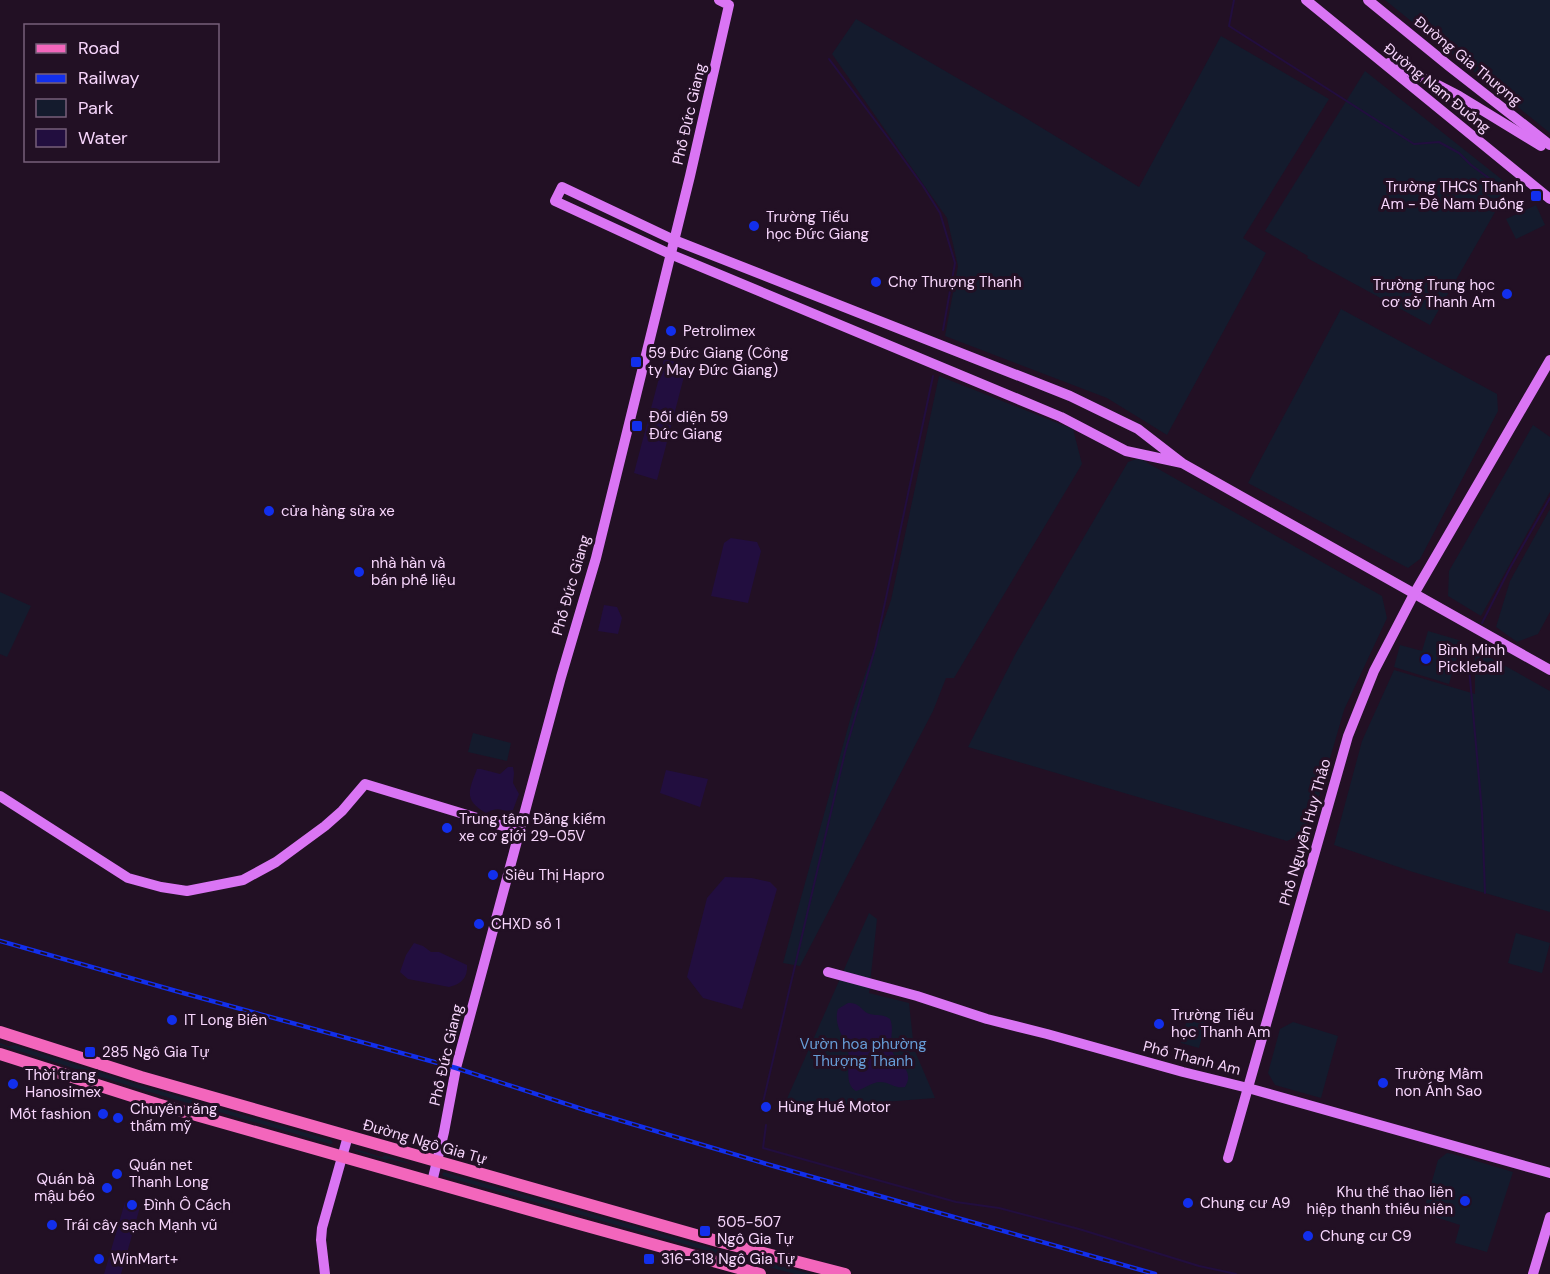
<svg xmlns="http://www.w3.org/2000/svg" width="1550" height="1274" font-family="'DM Sans',sans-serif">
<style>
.green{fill:#141b2d}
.water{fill:#220e3f}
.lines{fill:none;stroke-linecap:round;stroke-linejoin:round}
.stream{stroke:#220e3f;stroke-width:2}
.secondary{stroke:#da75f4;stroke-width:10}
.primary{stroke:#f366bc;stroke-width:12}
.rail-casing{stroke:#122fec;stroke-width:4.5}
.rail{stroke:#221024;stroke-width:2;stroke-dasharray:7;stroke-linecap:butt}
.poi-dot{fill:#122fec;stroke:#221024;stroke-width:2}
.labels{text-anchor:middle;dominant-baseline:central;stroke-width:6;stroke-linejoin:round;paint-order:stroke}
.street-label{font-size:15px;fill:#f7d6fc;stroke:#221024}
.poi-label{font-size:15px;fill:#f7d6fc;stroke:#221024;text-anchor:start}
.park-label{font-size:15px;fill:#679dd7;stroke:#221024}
</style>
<rect width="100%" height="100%" fill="#221024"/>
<g class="green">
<polygon points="1385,0 1550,0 1550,133"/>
<polygon points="856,19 1024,117 1139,187 1221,36 1329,99 1243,238 1266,253 1167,435 1107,398 945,336 958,266 947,218 832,54"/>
<polygon points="1365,71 1510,186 1430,325 1307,258 1308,256 1265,231"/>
<polygon points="1536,205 1545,225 1516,239 1506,219"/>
<polygon points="1341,309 1497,394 1498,411 1420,559 1408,568 1248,483"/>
<polygon points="939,376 1073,429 1082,464 954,678 946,678 933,711 800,966 783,963 853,709 891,600"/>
<polygon points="1533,425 1550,437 1550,492 1481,616 1448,596 1449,571"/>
<polygon points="1139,458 1382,596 1387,618 1344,710 1309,831 1287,841 968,747 1016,653 1128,462"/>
<polygon points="1550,509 1550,612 1538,634 1517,642 1496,627 1510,581"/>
<polygon points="0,592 31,606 7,657 0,654"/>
<polygon points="1428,631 1462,641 1449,684 1394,667 1400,645 1422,651"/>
<polygon points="1475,649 1550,691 1550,912 1413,872 1334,845 1362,741 1394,670 1475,694"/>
<polygon points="473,733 511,743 507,761 468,752"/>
<polygon points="869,913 877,919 869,993 909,1003 914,1049 935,1098 782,1110"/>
<polygon points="1516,933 1550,943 1542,973 1508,963"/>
<polygon points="1189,1012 1207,1017 1199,1048 1181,1043"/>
<polygon points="1293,1022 1338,1036 1321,1098 1275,1085 1268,1073 1280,1029"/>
<polygon points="0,1043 8,1046 15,1045 140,1085 331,1140 333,1143 330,1144 139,1089 0,1045"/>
<polygon points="355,1149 382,1157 385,1155 415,1165 389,1159 386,1160 355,1151"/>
<polygon points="1447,1153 1453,1154 1513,1172 1487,1252 1455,1243 1460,1225 1423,1213 1438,1160"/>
<polygon points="444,1172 716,1249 812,1274 795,1274 715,1253 443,1176 442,1174"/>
</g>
<g class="water">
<polygon points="664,359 687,365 657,480 634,473"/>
<polygon points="731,538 757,542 761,551 748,603 711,596 724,543"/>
<polygon points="604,605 617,607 622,618 618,634 598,631"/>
<path d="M508,767H513L514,773L513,783L519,794L513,810C501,813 501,805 486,813C463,800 469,790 477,769H481L500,774Z"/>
<polygon points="666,770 708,779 700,807 660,793"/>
<polygon points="725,877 752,878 770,882 777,889 742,1009 703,998 687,977 707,898"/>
<path d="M414,943L423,946L431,952H439L467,965C468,978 461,984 449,987L408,979L400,972L406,955Z"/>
<path d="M848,1003C862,1003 860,1011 870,1014C878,1016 883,1014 890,1019C895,1030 888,1041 893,1053C899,1066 915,1070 905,1087C895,1089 890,1082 880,1082C872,1082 864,1089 856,1091C843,1083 851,1064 848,1051C844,1036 833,1025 838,1009Z"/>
<polygon points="125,1202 140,1207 121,1274 104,1274"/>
</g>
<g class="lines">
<g class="stream">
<polyline points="1234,0 1229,26 1414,144 1439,142 1459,153 1471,165 1505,190 1514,192"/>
<polyline points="829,59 889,139 923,186 940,213 955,263 943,330"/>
<polyline points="1482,623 1510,568 1550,498"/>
<polyline points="1467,645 1482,812 1485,893"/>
<polyline points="761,1111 845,752 876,645 933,376"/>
<polyline points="766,1125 763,1148 956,1202 999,1208 1079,1229 1199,1266 1236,1274"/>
</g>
<g class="secondary">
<polyline points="1306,0 1550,199"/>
<polyline points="1368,0 1449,66 1550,145"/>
<polyline points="1389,63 1430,81 1459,96 1541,146"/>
<polyline points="1182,463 1126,451 1061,417 670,254 555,201 562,187 674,240 1070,396 1138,429 1182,463 1550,670"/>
<polyline points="0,796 128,878 161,887 187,891 243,880 276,862 325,826 342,811 365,784 520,831"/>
<polyline points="828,972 917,996 987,1019 1047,1034 1183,1072 1248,1088 1550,1173"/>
<polyline points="1228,1158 1348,736 1374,671 1414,594 1550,360"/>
<polyline points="432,1182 444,1132 456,1068 561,677 596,558 690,176 729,5 719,0"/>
<polyline points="325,1274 321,1240 322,1228 348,1136"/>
<polyline points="1533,1274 1550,1217"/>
</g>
<g class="primary">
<polyline points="0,1032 141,1077 348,1136 717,1241 845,1274"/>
<polyline points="0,1054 157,1104 576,1223 760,1274"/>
</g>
<g class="rail-casing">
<polyline id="rail" points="0,941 183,993 456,1068 585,1110 770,1165 1155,1274"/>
</g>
<use href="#rail" class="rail"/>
</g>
<g class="poi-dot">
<rect x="1530" y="190" width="12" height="12" rx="3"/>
<circle cx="754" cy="226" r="6"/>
<circle cx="876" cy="282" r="6"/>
<circle cx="1507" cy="294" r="6"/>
<circle cx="671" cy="331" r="6"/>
<rect x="630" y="356" width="12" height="12" rx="3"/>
<rect x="631" y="420" width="12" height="12" rx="3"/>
<circle cx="269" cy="511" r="6"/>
<circle cx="359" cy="572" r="6"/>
<circle cx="1426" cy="659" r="6"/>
<circle cx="447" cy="828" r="6"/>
<circle cx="493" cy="875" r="6"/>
<circle cx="479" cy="924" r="6"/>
<circle cx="172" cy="1020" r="6"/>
<circle cx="1159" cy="1024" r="6"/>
<rect x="84" y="1046" width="12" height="12" rx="3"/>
<circle cx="1383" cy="1083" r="6"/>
<circle cx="13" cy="1084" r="6"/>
<circle cx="766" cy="1107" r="6"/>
<circle cx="103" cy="1114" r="6"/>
<circle cx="118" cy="1118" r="6"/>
<circle cx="117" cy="1174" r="6"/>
<circle cx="107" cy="1188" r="6"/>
<circle cx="1465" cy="1201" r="6"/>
<circle cx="1188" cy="1203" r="6"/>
<circle cx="132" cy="1205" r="6"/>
<circle cx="52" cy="1225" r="6"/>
<rect x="699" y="1225" width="12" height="12" rx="3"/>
<circle cx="1308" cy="1236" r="6"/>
<circle cx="99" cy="1259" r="6"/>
<rect x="643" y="1253" width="12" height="12" rx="3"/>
</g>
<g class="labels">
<g class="street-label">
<text transform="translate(1468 61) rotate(39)">Đường Gia Thượng</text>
<text transform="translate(1437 88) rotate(39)">Đường Nam Đuống</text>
<text transform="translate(689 114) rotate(-77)">Phố Đức Giang</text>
<text transform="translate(571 585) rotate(-74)">Phố Đức Giang</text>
<text transform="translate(1305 832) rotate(-74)">Phố Nguyễn Huy Thảo</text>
<text transform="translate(446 1055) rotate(-77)">Phố Đức Giang</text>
<text transform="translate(1192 1058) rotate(14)">Phố Thanh Am</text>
<text transform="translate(425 1142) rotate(16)">Đường Ngô Gia Tự</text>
</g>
<g class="poi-label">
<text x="1524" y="187" text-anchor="end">Trường THCS Thanh<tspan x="1524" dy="17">Am - Đê Nam Đuống</tspan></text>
<text x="766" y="217">Trường Tiểu<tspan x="766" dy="17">học Đức Giang</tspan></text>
<text x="888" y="282">Chợ Thượng Thanh</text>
<text x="1495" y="285" text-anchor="end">Trường Trung học<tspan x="1495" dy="17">cơ sở Thanh Am</tspan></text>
<text x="683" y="331">Petrolimex</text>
<text x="648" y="353">59 Đức Giang (Công<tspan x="648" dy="17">ty May Đức Giang)</tspan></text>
<text x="649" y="417">Đối diện 59<tspan x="649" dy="17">Đức Giang</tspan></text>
<text x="281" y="511">cửa hàng sửa xe</text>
<text x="371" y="563">nhà hàn và<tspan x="371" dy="17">bán phế liệu</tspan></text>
<text x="1438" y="650">Bình Minh<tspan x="1438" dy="17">Pickleball</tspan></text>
<text x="459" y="819">Trung tâm Đăng kiểm<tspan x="459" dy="17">xe cơ giới 29-05V</tspan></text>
<text x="505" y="875">Siêu Thị Hapro</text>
<text x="491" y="924">CHXD số 1</text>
<text x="1171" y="1015">Trường Tiểu<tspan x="1171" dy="17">học Thanh Am</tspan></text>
<text x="184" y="1020">IT Long Biên</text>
<text x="102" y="1052">285 Ngô Gia Tự</text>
<text x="1395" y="1074">Trường Mầm<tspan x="1395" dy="17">non Ánh Sao</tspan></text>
<text x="25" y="1075">Thời trang<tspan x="25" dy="17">Hanosimex</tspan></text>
<text x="778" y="1107">Hùng Huế Motor</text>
<text x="130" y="1109">Chuyên răng<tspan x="130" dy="17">thẩm mỹ</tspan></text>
<text x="91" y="1114" text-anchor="end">Mốt fashion</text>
<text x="129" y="1165">Quán net<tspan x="129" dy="17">Thanh Long</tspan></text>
<text x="95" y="1179" text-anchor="end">Quán bà<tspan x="95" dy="17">mậu béo</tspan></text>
<text x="1453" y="1192" text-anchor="end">Khu thể thao liên<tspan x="1453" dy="17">hiệp thanh thiếu niên</tspan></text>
<text x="1200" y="1203">Chung cư A9</text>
<text x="144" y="1205">Đình Ô Cách</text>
<text x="717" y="1222">505-507<tspan x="717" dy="17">Ngô Gia Tự</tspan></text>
<text x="64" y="1225">Trái cây sạch Mạnh vũ</text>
<text x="1320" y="1236">Chung cư C9</text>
<text x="111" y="1259">WinMart+</text>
<text x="661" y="1259">316-318 Ngô Gia Tự</text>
</g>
<g class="park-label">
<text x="863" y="1044">Vườn hoa phường<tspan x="863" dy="17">Thượng Thanh</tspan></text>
</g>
</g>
<rect x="24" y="24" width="195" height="138" fill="#221024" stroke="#775f7a" stroke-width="1.5"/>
<rect x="36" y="44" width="30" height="9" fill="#f366bc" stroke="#775f7a" stroke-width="1.5"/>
<text x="78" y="54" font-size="18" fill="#f7d6fc">Road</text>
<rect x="36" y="74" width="30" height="9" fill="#122fec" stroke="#775f7a" stroke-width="1.5"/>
<text x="78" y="84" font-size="18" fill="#f7d6fc">Railway</text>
<rect x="36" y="99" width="30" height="18" fill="#141b2d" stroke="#775f7a" stroke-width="1.5"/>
<text x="78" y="114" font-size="18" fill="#f7d6fc">Park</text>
<rect x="36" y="129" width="30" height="18" fill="#220e3f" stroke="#775f7a" stroke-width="1.5"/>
<text x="78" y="144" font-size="18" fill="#f7d6fc">Water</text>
</svg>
